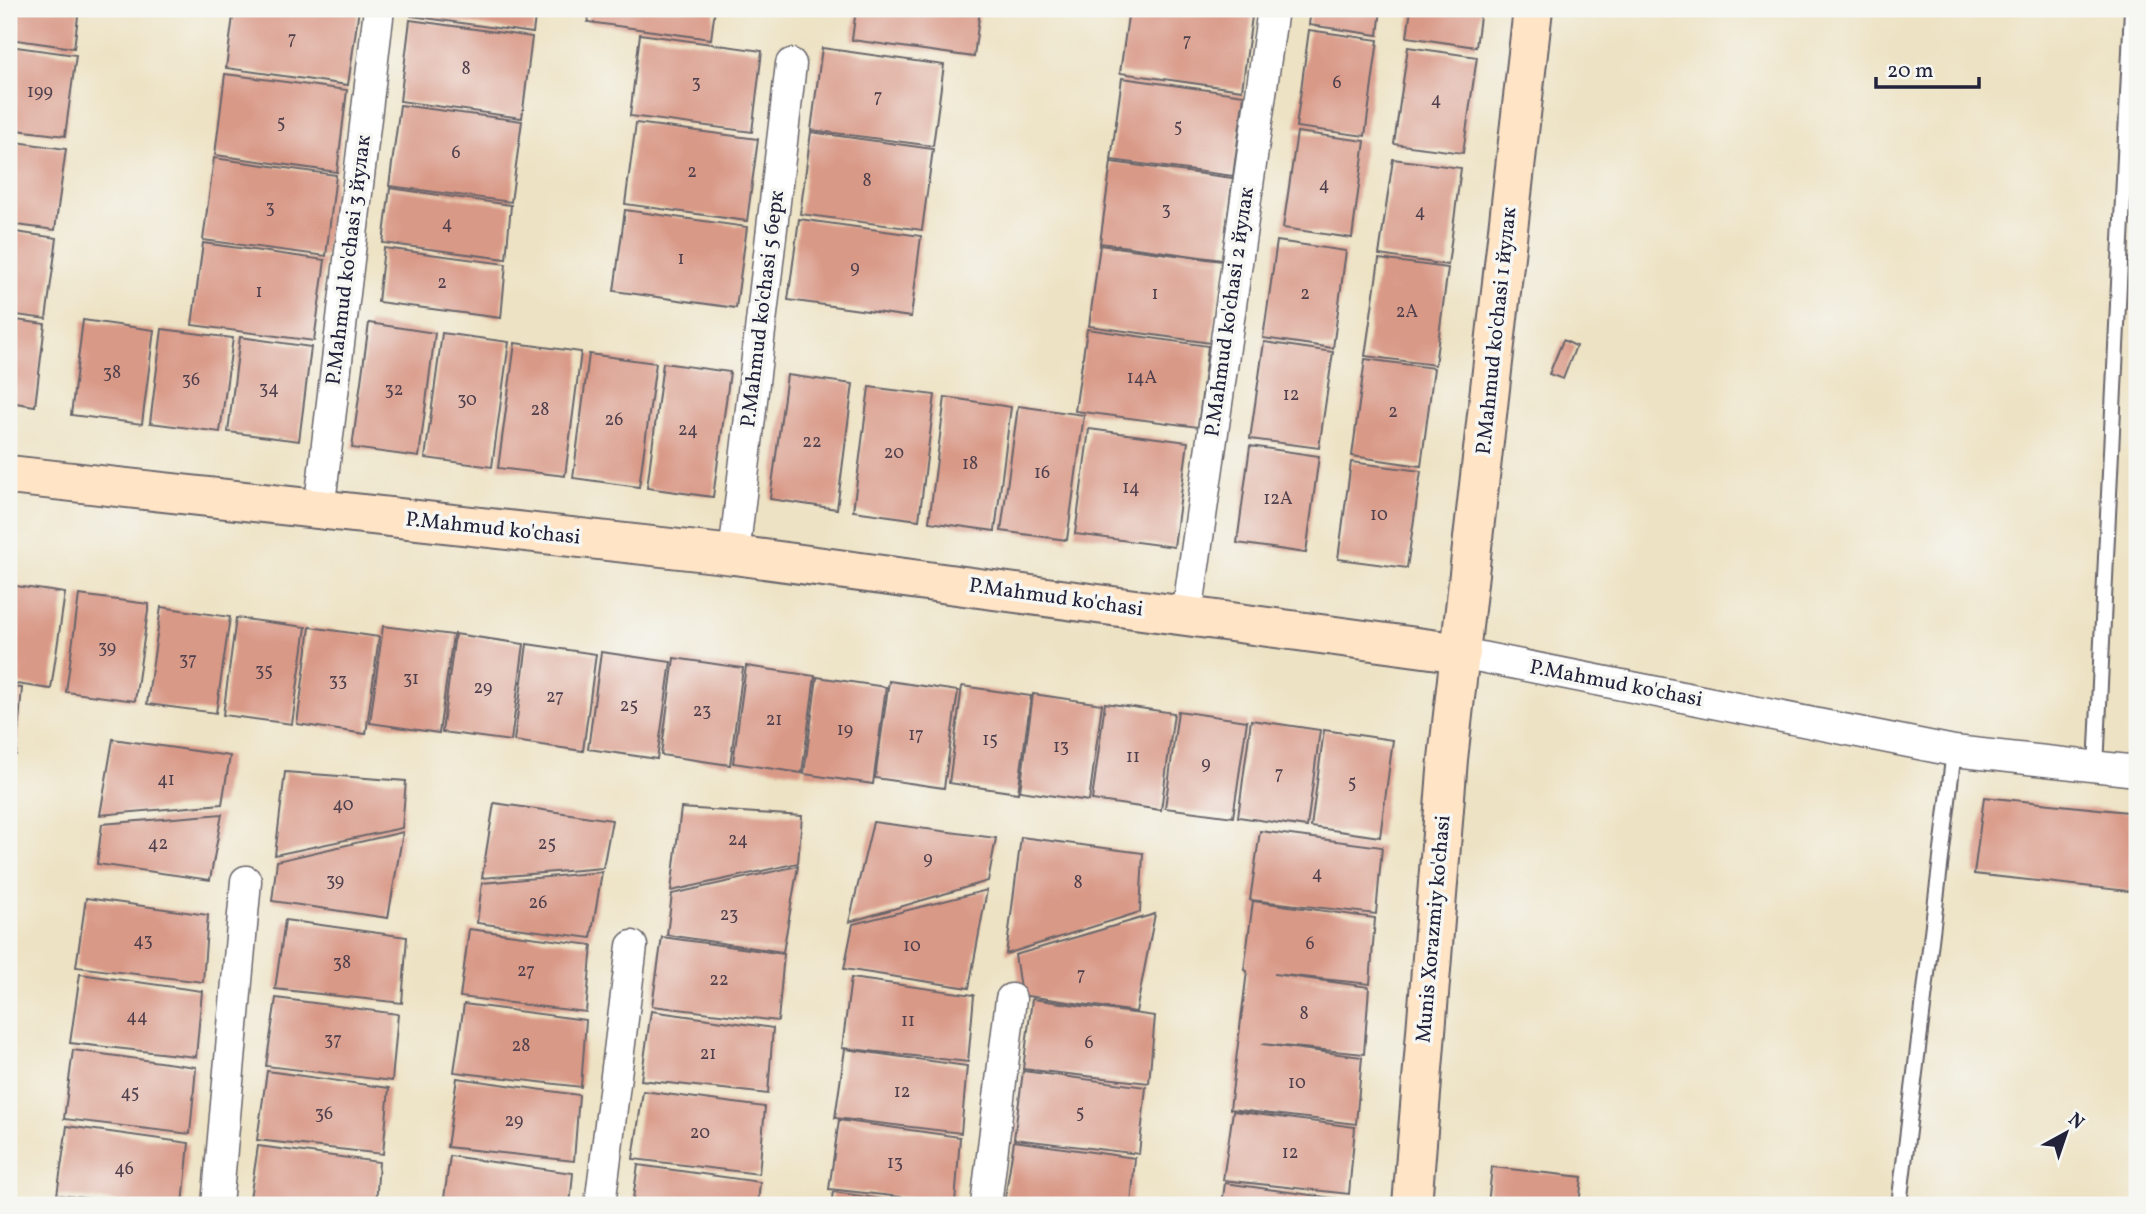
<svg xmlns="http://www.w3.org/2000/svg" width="2146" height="1214" font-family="Vollkorn,serif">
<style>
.building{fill:#d99987}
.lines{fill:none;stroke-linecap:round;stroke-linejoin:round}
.lane-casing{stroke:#69656b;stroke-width:18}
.street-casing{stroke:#69656b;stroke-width:33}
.secondary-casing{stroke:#69656b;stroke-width:42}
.lane{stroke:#fff;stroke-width:14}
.street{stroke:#fff;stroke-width:30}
.secondary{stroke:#ffe4c6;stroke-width:38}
.labels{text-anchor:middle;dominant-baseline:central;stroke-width:7;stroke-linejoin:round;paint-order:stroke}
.number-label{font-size:18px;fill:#50404e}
.street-label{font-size:21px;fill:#22223b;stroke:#f6f6f2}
</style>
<rect width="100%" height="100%" fill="#f6f6f2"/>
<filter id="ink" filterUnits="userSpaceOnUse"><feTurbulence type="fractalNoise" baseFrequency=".0143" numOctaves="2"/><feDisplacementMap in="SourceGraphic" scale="14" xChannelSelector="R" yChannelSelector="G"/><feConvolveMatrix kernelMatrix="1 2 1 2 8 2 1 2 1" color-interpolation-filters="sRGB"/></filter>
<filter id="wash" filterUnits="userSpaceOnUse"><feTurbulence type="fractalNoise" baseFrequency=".00686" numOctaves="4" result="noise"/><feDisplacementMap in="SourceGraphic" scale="28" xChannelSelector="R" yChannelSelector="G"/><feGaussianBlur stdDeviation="1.57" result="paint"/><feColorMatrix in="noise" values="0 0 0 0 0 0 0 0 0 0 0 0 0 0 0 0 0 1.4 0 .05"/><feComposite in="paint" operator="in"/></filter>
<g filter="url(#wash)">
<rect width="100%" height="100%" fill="#ede2c3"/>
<g id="blocks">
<g class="building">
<polygon points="9,9 79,9 74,48 9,39"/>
<polygon points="234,9 359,9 348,85 226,68"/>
<polygon points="412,9 536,9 533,33 411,16"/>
<polygon points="590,9 715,9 711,39 588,22"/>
<polygon points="856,9 980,9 974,57 852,40"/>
<polygon points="1129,9 1253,9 1242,90 1120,73"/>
<polygon points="1311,9 1381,9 1378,35 1309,25"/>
<polygon points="1411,9 1481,9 1476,47 1407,37"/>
<polygon points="410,20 532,37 522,118 400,101"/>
<polygon points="1309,30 1378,40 1365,136 1296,127"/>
<polygon points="640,34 762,51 752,132 630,116"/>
<polygon points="9,46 76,55 65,136 9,129"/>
<polygon points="1408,47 1477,57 1463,153 1394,144"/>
<polygon points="822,48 944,65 933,146 811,130"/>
<polygon points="225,74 347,90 337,172 215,155"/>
<polygon points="1122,78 1244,95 1233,176 1111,160"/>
<polygon points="400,105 522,121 511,202 389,186"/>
<polygon points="636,123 758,139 747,221 625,204"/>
<polygon points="811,132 933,149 922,230 800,214"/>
<polygon points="1297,132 1365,141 1352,238 1283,228"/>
<polygon points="9,141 66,149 55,230 9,224"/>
<polygon points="214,158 336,175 326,256 203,240"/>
<polygon points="1393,159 1461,168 1448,265 1379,255"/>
<polygon points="1111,162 1233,178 1222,260 1100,243"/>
<polygon points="390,188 511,205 506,259 383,243"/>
<polygon points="625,210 747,227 736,308 614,291"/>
<polygon points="799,219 921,236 911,317 788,300"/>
<polygon points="9,231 57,238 46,319 9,314"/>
<polygon points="1277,241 1346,251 1333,348 1263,338"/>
<polygon points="203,243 325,260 314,341 192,325"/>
<polygon points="1100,245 1222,261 1211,343 1089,326"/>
<polygon points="384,248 506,264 501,318 378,302"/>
<polygon points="1379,259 1448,268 1435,365 1365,356"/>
<polygon points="9,319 45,324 35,406 9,402"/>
<polygon points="83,320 154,330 142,424 71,415"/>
<polygon points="369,323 435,333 419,457 352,448"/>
<polygon points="162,329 233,338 220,432 150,423"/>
<polygon points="1087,329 1208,346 1198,427 1075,411"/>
<polygon points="442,333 509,342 492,467 425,458"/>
<polygon points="240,337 311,347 299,441 228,432"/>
<polygon points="1563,340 1576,346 1563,379 1549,374"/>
<polygon points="1264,342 1333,352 1319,448 1250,439"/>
<polygon points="515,343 581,352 565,476 498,468"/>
<polygon points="589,354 656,363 639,487 573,478"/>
<polygon points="1365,359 1434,368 1421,466 1352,456"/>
<polygon points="663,363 730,372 713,497 647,488"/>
<polygon points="787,375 853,384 837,509 770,499"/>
<polygon points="869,387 935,395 919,520 853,511"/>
<polygon points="945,397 1011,407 995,531 929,522"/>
<polygon points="1018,406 1084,415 1067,540 1001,531"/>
<polygon points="1089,429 1188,442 1174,547 1075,534"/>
<polygon points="1250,446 1319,456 1306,553 1237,543"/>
<polygon points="1351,462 1421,471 1407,568 1338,559"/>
<polygon points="9,585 65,593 51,689 9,683"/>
<polygon points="79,595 149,604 135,701 66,692"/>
<polygon points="161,607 230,617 216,713 147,704"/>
<polygon points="236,618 306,627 292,724 223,715"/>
<polygon points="383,626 453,635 439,733 370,723"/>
<polygon points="310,627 379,637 366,734 297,724"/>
<polygon points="455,634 524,644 511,741 442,732"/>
<polygon points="527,644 596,654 583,751 514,741"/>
<polygon points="601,652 671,662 657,759 588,749"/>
<polygon points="674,658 743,668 730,765 661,755"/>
<polygon points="746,666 815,676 802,773 733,763"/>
<polygon points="817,677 886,687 873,784 804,774"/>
<polygon points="889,681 958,691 944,788 875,778"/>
<polygon points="962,686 1031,696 1018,793 949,783"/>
<polygon points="9,687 22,688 16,755 9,754"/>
<polygon points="1033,694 1102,704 1089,801 1020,791"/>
<polygon points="1105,703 1174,713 1161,810 1092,800"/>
<polygon points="1178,711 1247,721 1233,817 1165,808"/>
<polygon points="1251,720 1320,730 1307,827 1238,817"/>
<polygon points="1324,730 1393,740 1380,837 1311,827"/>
<polygon points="113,739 230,756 222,804 100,815"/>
<polygon points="285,772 406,781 402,828 275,855"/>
<polygon points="1984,797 2137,813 2137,892 1974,874"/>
<polygon points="494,803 612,820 603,868 482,878"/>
<polygon points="681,808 802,816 798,863 671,891"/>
<polygon points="222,814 210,880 97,864 102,824"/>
<polygon points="873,822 996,838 988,881 849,922"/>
<polygon points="1260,831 1382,847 1376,914 1250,900"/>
<polygon points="403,832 388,918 272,901 277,861"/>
<polygon points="1021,837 1143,853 1140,912 1006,954"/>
<polygon points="798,866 783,952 667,935 672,894"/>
<polygon points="602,872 591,938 477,923 482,883"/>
<polygon points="987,890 969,988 844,969 853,924"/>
<polygon points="86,898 208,915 203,982 76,967"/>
<polygon points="1253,901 1375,918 1370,984 1274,974 1369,987 1364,1054 1262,1044 1362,1057 1356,1124 1230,1109 1247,971 1244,970"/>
<polygon points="1155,914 1136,1012 1021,995 1015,955"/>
<polygon points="285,920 407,937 402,1003 275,989"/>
<polygon points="469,929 592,945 586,1012 460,997"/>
<polygon points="662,937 784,954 778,1021 652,1006"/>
<polygon points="80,974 202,991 196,1057 70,1043"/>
<polygon points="851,978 974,995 968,1062 842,1048"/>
<polygon points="276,998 398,1014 392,1081 266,1066"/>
<polygon points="1032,999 1155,1016 1149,1083 1023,1069"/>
<polygon points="464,1004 586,1020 581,1087 454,1072"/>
<polygon points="651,1011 773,1028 768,1094 641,1080"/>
<polygon points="845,1049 967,1066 961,1133 835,1118"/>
<polygon points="73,1050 196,1067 190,1134 64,1119"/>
<polygon points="267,1071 389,1088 383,1154 257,1140"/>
<polygon points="1023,1071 1146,1087 1139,1154 1014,1139"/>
<polygon points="457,1078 579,1095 574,1161 447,1147"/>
<polygon points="643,1091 765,1107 759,1174 633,1159"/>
<polygon points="1233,1111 1355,1127 1349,1194 1223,1180"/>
<polygon points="839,1120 960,1137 955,1203 829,1189"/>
<polygon points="67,1126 189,1143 183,1205 145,1205 57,1195"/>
<polygon points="1014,1141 1135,1158 1131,1205 1004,1205"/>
<polygon points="258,1146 379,1162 376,1205 249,1205"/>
<polygon points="450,1156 573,1173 570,1205 443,1205"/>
<polygon points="638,1165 760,1182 758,1205 632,1205"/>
<polygon points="1492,1167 1582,1177 1579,1205 1488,1205"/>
<polygon points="1225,1183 1347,1200 1347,1205 1222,1205"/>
<polygon points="833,1192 918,1204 918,1205 831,1205"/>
<polygon points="59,1200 83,1204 83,1205 58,1205"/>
</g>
</g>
</g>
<g filter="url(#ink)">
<use href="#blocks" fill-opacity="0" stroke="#69656b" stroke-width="2"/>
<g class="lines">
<g class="lane-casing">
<g id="lane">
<polyline points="2096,768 2132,9"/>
<polyline points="1899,1205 1954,751"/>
</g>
</g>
<g class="street-casing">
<g id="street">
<polyline points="319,511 379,9"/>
<polyline points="734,555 791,64"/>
<polyline points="1187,615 1273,9"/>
<polyline points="1461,653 1954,751 2137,771"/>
<polyline points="217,1205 246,881"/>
<polyline points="600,1205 632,946"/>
<polyline points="986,1205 1011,999"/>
</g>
</g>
<g class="secondary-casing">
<g id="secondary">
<polyline points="9,475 734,555 1461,653"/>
<polyline points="1412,1205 1448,759 1533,9"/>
</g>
</g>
<use href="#lane" class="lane"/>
<use href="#street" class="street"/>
<use href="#secondary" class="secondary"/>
</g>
</g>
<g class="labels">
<g class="number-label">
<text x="292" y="39">7</text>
<text x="1187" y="41">7</text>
<text x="466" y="69">8</text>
<text x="696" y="83">3</text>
<text x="1337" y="83">6</text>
<text x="40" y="92">199</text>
<text x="878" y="97">7</text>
<text x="1436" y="100">4</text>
<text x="281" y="123">5</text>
<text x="1178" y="127">5</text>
<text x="456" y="153">6</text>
<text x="692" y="172">2</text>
<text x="867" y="181">8</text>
<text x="1324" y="185">4</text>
<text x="270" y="208">3</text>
<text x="1166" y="210">3</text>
<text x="1420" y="212">4</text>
<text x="447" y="224">4</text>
<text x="681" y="259">1</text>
<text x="855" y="268">9</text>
<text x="442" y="283">2</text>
<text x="259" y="292">1</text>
<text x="1155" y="294">1</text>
<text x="1305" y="294">2</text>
<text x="1407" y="312">2A</text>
<text x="112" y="373">38</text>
<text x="1142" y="378">14А</text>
<text x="191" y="380">36</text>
<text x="269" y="389">34</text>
<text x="394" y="390">32</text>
<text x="1291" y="395">12</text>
<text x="467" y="400">30</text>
<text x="540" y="410">28</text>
<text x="1393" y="412">2</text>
<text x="614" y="420">26</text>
<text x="688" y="430">24</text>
<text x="812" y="442">22</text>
<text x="894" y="453">20</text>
<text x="970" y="464">18</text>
<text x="1042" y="473">16</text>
<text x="1131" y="488">14</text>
<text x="1278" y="499">12А</text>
<text x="1379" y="515">10</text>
<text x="107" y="648">39</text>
<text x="188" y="660">37</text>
<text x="264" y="671">35</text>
<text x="411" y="679">31</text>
<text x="338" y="681">33</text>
<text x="483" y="688">29</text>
<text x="555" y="697">27</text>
<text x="629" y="706">25</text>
<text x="702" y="711">23</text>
<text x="774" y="720">21</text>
<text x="845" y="730">19</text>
<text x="916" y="735">17</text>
<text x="990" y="740">15</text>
<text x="1061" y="747">13</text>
<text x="1133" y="757">11</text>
<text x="1206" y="764">9</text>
<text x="1279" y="774">7</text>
<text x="166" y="780">41</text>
<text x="1352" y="783">5</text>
<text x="343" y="805">40</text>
<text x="738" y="840">24</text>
<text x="158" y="844">42</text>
<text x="547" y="844">25</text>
<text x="928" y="859">9</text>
<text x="1317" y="874">4</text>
<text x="335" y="881">39</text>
<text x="1078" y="883">8</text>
<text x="538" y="903">26</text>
<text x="729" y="915">23</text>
<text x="143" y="941">43</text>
<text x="1310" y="944">6</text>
<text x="912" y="946">10</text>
<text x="342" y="963">38</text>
<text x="526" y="971">27</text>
<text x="1081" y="975">7</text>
<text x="719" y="980">22</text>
<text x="1304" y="1014">8</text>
<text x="137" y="1017">44</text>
<text x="908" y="1021">11</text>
<text x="333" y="1040">37</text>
<text x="1089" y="1043">6</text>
<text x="521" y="1046">28</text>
<text x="708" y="1054">21</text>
<text x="1297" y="1083">10</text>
<text x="902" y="1092">12</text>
<text x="130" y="1093">45</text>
<text x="1080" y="1113">5</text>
<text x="324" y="1114">36</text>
<text x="514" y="1121">29</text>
<text x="700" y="1133">20</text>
<text x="1290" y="1153">12</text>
<text x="895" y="1163">13</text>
<text x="124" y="1169">46</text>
</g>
<g class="street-label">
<text transform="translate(349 260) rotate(-83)">P.Mahmud ko'chasi 3 йулак</text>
<text transform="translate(763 309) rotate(-83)">P.Mahmud ko'chasi 5 берк</text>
<text transform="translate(1230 312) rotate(-82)">P.Mahmud ko'chasi 2 йулак</text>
<text transform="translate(1497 331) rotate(-84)">P.Mahmud ko'chasi 1 йулак</text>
<text transform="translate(493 529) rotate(6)">P.Mahmud ko'chasi</text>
<text transform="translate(1056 598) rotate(8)">P.Mahmud ko'chasi</text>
<text transform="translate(1616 684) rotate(11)">P.Mahmud ko'chasi</text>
<text transform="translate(1434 929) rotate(-85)">Munis Xorazmiy ko'chasi</text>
</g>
</g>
<rect width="2146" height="1214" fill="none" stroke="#f6f6f2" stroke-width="35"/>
<g transform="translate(2066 1133) rotate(40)" stroke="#f6f6f2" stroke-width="5" paint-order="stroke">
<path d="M0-5L12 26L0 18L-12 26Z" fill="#22223b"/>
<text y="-10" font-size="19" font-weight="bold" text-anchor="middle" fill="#22223b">N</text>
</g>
<path d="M1876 77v10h103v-10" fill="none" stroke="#22223b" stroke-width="3.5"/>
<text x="1887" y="77" font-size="21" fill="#22223b" stroke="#f6f6f2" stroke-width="5" paint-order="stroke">20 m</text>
</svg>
